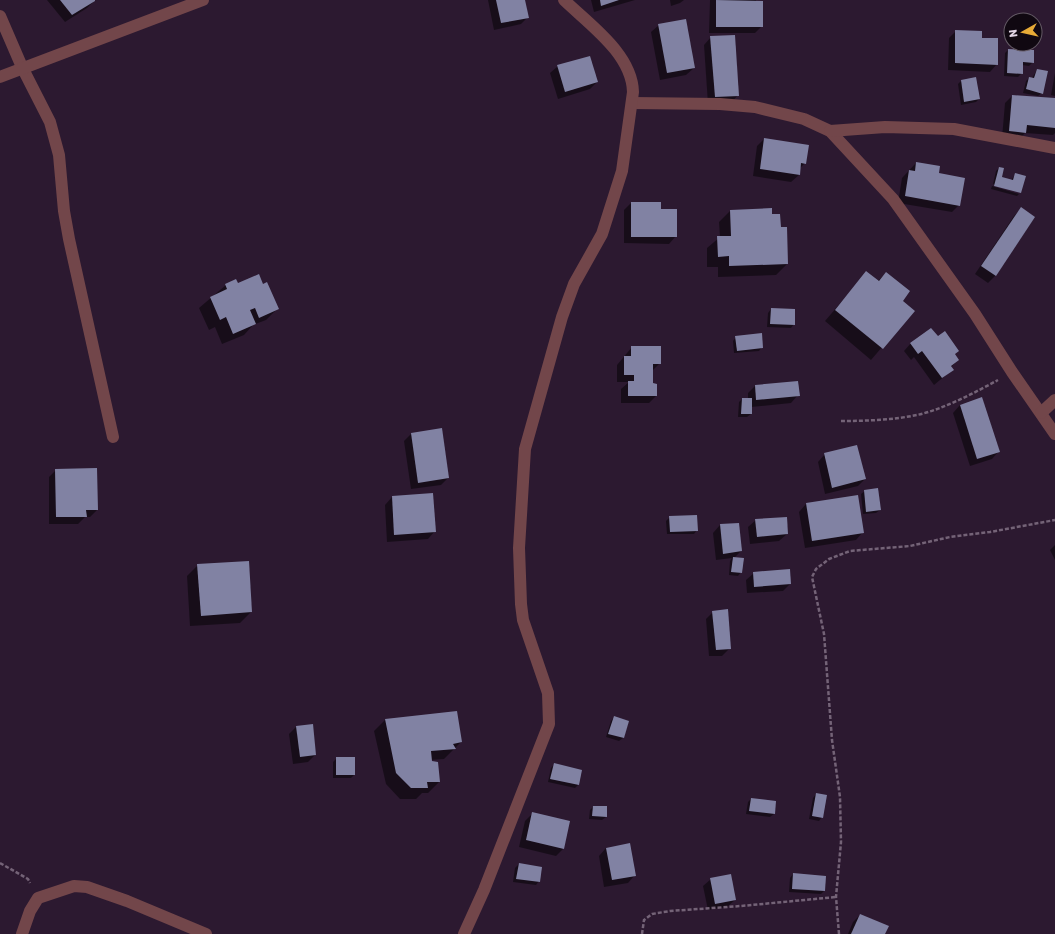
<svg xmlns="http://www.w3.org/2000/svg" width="1055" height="934" font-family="Rubik,sans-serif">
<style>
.shadow{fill:#0007}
.building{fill:#8182a3}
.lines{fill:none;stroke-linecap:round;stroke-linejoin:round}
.path{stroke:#746377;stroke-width:2.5;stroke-dasharray:4 2;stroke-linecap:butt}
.street{stroke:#72464a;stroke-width:12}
</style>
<rect width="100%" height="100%" fill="#2c1930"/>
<g class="shadow">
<polygon points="47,0 93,0 94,1 87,8 65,22"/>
<polygon points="488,0 524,0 528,17 521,24 494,30"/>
<polygon points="591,0 635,0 594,12"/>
<polygon points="670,0 684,0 680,3 671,6"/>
<polygon points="710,0 756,0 762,26 755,33 709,33"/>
<polygon points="659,25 694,68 686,75 660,80 651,32"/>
<polygon points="956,31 981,39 997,64 990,72 948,70 949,38"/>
<polygon points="711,37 738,95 731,103 708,104 704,45"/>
<polygon points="1008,50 1033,62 1029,66 1022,65 1022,73 1018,77 1004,76 1005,53"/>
<polygon points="558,66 597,82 590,89 558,99 550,73"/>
<polygon points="1037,70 1042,93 1038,96 1023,93 1026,81 1029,78 1032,78"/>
<polygon points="1055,73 1055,96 1051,95"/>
<polygon points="975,79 979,99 976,102 961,105 958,84 961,81"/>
<polygon points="1012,96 1055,99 1055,133 1053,135 1025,133 1018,140 1002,138 1005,103"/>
<polygon points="764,139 805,163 799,169 799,175 791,182 753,176 757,146"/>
<polygon points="916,163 938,174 959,205 952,212 898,203 902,178"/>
<polygon points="999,168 1000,178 1011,180 1016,174 1020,193 1020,192 993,184 996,171"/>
<polygon points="992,186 1019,194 1017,196 991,189"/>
<polygon points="631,203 660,210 676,236 669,244 624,243 624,210"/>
<polygon points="1021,209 1034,218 995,276 988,283 975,274 1014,216"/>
<polygon points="730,211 771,215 787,264 776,275 718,277 718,267 707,267 707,248 720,237 719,222"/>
<polygon points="867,272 878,281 886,273 901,301 913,311 871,360 825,321"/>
<polygon points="238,284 262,285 277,309 266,320 253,325 244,335 222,344 215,327 209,330 199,308 226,285"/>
<polygon points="771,309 794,324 791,328 767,327 768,313"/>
<polygon points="736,337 762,347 759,351 734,353 733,341"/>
<polygon points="911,343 955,354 958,360 951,367 952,370 934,385 914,357 911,360 904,351"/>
<polygon points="632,347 660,363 652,371 652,384 656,396 649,403 621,403 621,389 629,382 617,382 617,365"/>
<polygon points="755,386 798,395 791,403 751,407 751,414 747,417 738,417 739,402 742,399 748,399 748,393"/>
<polygon points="960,405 999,451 992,459 970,466 953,413"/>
<polygon points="441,430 448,478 441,485 411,489 404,441 411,434"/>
<polygon points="825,454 865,479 858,486 825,494 818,462"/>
<polygon points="56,470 97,510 90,517 85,517 78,524 49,524 49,477"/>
<polygon points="865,491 880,510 876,513 863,514 861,494"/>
<polygon points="432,494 435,531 428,539 387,542 385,505 392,497"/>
<polygon points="857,496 863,532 856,540 805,548 799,512 806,504"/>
<polygon points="670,517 697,530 694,534 667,534 666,521"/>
<polygon points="756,520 787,534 779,541 750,544 748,527"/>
<polygon points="720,525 741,551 734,558 741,572 738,576 729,575 730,561 732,558 716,560 713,533"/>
<polygon points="1055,545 1055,560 1050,550"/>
<polygon points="198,565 251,612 240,623 190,626 187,576"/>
<polygon points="754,573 790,584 783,591 747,593 746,580"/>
<polygon points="713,612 730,648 722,656 709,656 706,619"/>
<polygon points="614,717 628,721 623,738 619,741 606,737 611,721"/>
<polygon points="385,720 461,742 444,759 429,760 439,782 428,793 422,793 416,799 400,799 386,784 374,731"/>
<polygon points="296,727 315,755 308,762 293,764 289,734"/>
<polygon points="337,758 354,775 351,778 333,778 333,762"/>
<polygon points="554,765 578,785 575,788 548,782 551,768"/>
<polygon points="816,794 822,817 819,821 809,819 813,798"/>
<polygon points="751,799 775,802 774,814 770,817 746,814 748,802"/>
<polygon points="593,807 606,817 602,820 589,819 590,810"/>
<polygon points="533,813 563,849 556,856 519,847 525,821"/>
<polygon points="606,848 635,875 628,883 604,887 599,856"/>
<polygon points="519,864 539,881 536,885 513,882 515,868"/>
<polygon points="793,874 824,891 821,894 789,892 790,878"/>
<polygon points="711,879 735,900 727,907 708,910 703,886"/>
<polygon points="860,915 884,934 848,934 853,922"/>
</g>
<g class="building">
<polygon points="60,0 95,0 95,1 72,15"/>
<polygon points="496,0 525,0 529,18 501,23"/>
<polygon points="600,0 619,0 601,6"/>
<polygon points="716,0 763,1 763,27 716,27"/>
<polygon points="686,19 695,68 667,73 658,24"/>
<polygon points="955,30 982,31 982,38 998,38 998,65 955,63"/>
<polygon points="735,35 739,96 715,97 710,36"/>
<polygon points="1008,49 1034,50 1034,63 1023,62 1023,74 1007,73"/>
<polygon points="590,56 598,82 565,92 557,65"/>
<polygon points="1037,69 1048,71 1043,94 1026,89 1029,77 1034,78"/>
<polygon points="976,77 980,99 964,102 961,80"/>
<polygon points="1012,95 1055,98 1055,128 1027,125 1026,133 1009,131"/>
<polygon points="764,138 809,145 806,164 801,163 800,175 760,169"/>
<polygon points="916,162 940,166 939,173 965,178 960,206 905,196 909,170 915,171"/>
<polygon points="999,167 1004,168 1002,177 1013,180 1015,173 1026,176 1021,193 994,186"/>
<polygon points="631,202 661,202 661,209 677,209 677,237 631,237"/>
<polygon points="1021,207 1035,217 996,276 981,266"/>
<polygon points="772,208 772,214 780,214 781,227 787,227 788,264 729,266 729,256 718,257 717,236 731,236 730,210"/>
<polygon points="866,271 879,281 886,272 910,291 903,301 915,311 883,349 835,310"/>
<polygon points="259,274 263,284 267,282 279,309 259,318 255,308 250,310 256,324 233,334 226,317 220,320 210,297 227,289 225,284 236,279 238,283"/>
<polygon points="771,308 795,309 795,325 770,324"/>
<polygon points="931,328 938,336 945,331 959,351 955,354 959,360 951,366 954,370 942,378 922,351 918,354 910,343"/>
<polygon points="762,333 763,348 737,351 735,336"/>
<polygon points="631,346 661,346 661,364 653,364 653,383 657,384 657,396 628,396 628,381 634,381 634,375 624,375 624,356 631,356"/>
<polygon points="798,381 800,396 756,400 755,385"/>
<polygon points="982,397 1000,452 977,459 960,405"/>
<polygon points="742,398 752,398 752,414 741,414"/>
<polygon points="442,428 449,478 418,483 411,433"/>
<polygon points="857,445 866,479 832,488 824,453"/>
<polygon points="97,468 98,510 86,510 87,517 56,517 55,469"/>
<polygon points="878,488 881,510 866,512 864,490"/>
<polygon points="433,493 436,532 394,535 392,496"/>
<polygon points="858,495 864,533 812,541 806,503"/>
<polygon points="697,515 698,531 670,532 669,516"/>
<polygon points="787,517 788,534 757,537 755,519"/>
<polygon points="739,523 742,551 723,554 720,524"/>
<polygon points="733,557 744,558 742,573 731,572"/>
<polygon points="249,561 252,612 201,616 197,564"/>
<polygon points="790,569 791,584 754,587 753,572"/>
<polygon points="728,609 731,649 716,650 712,611"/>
<polygon points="457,711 462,742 453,744 456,749 431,751 432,761 438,762 440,782 427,782 428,788 411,788 396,773 385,719"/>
<polygon points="614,716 629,721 624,738 608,734"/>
<polygon points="313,724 316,755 300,757 296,726"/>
<rect x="336" y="757" width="19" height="18"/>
<polygon points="554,763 582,770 579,785 550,779"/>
<polygon points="816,793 827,795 823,818 812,816"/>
<polygon points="751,798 776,801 775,814 749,811"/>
<polygon points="593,806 607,806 607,817 592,816"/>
<polygon points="532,812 570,821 564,849 526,840"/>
<polygon points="630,843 636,876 612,880 606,848"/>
<polygon points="519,863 542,867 540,882 516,879"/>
<polygon points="793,873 826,876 825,891 792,889"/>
<polygon points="731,874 736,900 715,904 710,878"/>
<polygon points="860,914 889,926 885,934 851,934"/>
</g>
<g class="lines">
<g class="path">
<path d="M841,421C866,421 892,420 917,415C944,409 974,393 998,380"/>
<polyline points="0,863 28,879 30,883"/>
<polyline points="642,934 644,920 652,914 670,911 741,906 836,897"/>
<polyline points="839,934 836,897 841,842 840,797 832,740 824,634 812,577 816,569 829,559 850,551 910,546 950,537 990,532 1055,520"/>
</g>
<g class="street">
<polyline points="0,16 22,67 50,122 59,155 64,211 69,239 113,437"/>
<polyline points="0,77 203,0"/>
<polyline points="632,103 720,104 755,107 804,119 830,131 893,199 975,314 1012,372 1055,434"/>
<polyline points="830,131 885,127 954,129 1055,148"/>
<polyline points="1041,413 1055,400"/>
<polyline points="22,934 30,911 38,898 74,886 87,887 127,901 206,934"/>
<path d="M464,934L484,890L549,724L548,693L523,620L521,604L519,548L525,449L562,317L574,284L602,234L622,171L633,92C632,54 590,25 564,0"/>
</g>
</g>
<g transform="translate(1023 32) rotate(262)"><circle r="19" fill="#100811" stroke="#645a65"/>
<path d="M0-3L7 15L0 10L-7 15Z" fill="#e8ab37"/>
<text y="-6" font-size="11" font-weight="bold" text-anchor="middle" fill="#e1d4e4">N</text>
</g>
</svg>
